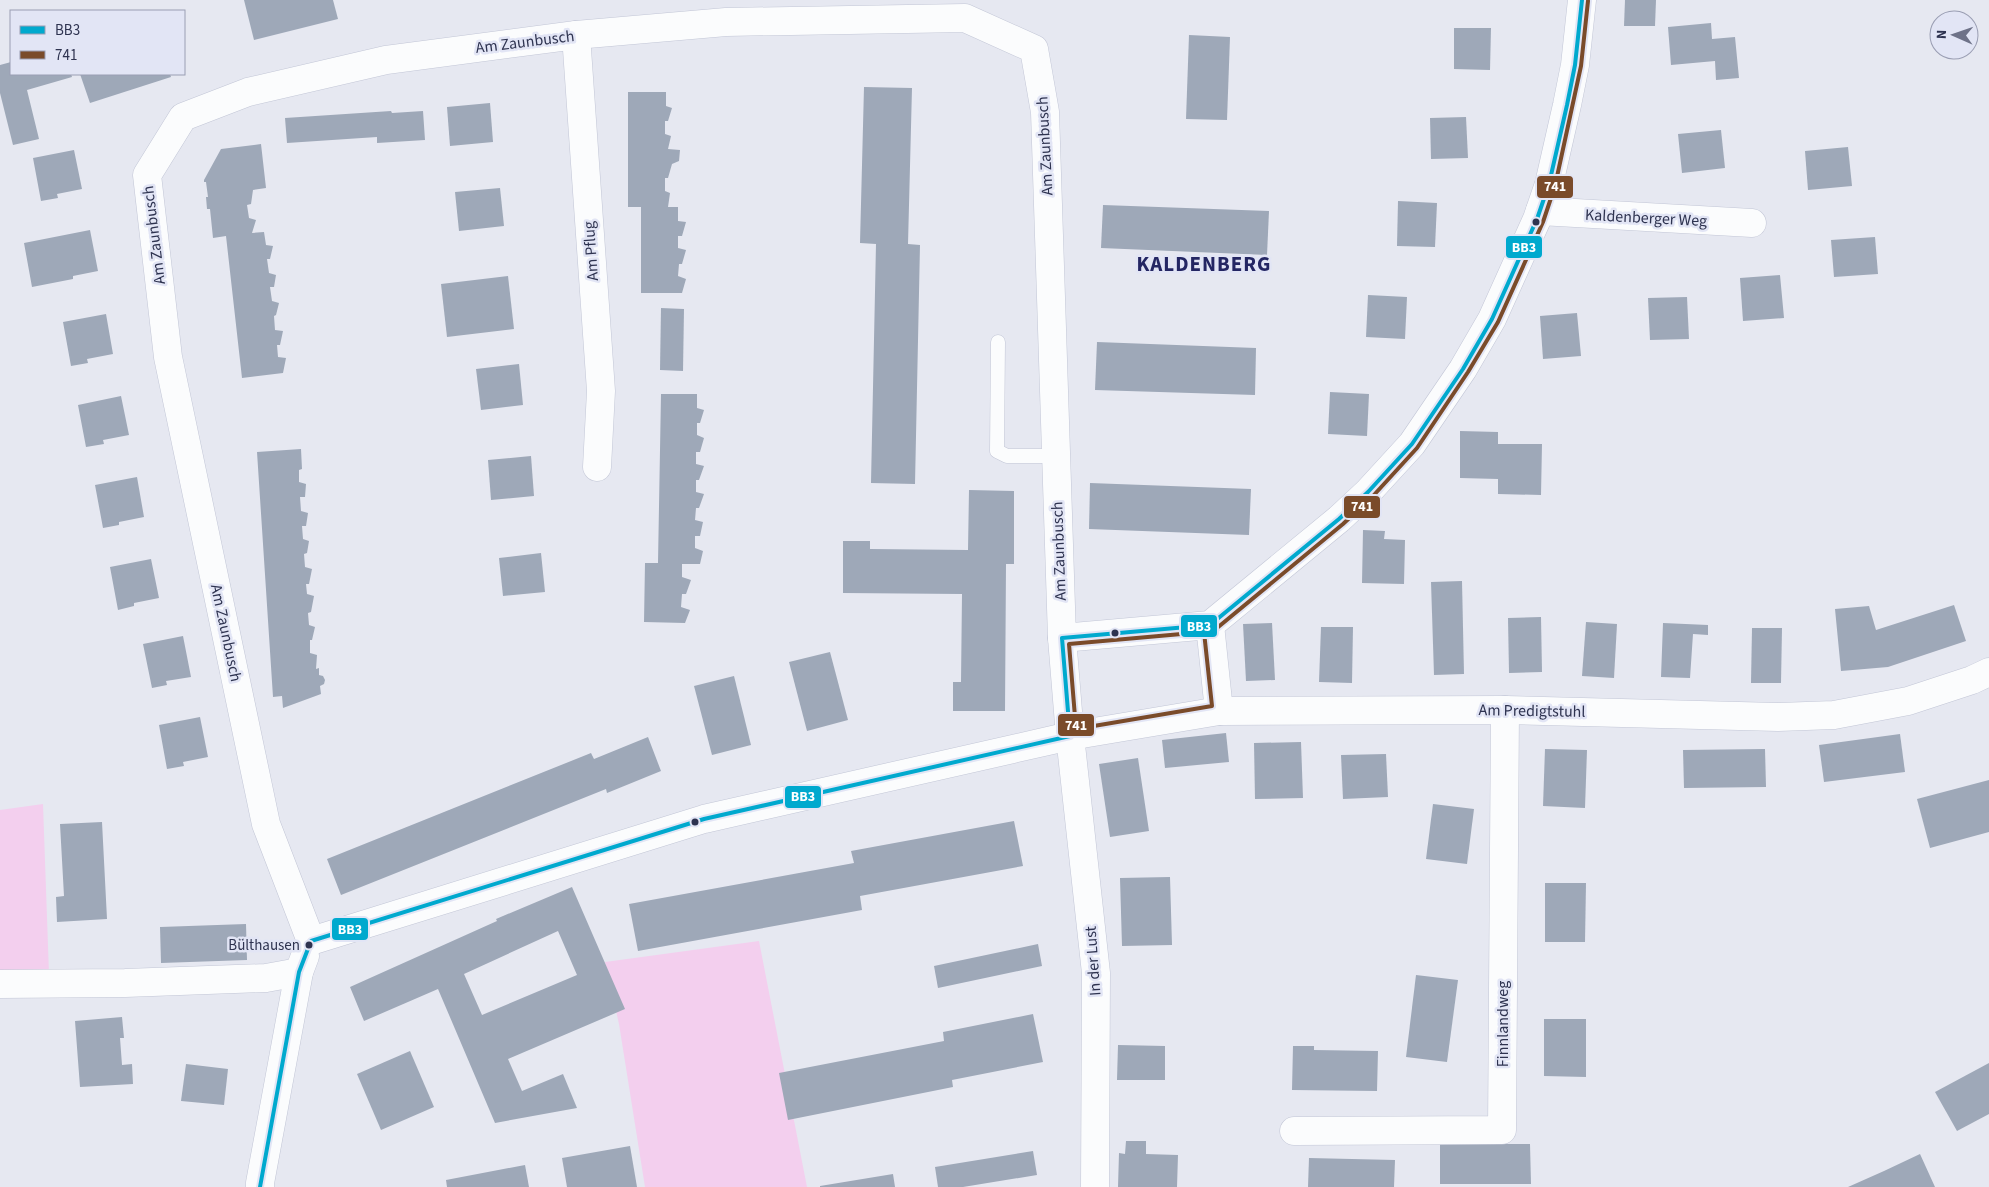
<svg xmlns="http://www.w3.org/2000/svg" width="1989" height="1187" font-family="'Source Sans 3',sans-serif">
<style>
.green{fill:#f3cfee}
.building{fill:#9ea8b8;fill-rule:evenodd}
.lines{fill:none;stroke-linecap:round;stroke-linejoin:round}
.service-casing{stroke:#c2c6d6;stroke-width:15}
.minor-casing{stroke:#c2c6d6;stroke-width:29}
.service{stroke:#fbfcfd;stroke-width:14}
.minor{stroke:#fbfcfd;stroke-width:28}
.bus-1-casing{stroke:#e2e5f5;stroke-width:8}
.bus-2-casing{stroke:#e2e5f5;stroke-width:8}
.bus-1{stroke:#00a9ce;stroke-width:4}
.bus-2{stroke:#7a4b2a;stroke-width:4}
.bus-dot{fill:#2e3350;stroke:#e2e5f5;stroke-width:2}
.labels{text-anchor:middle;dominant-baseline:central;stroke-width:5;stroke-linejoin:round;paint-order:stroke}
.bus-label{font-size:15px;fill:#2e3350;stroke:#e2e5f5;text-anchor:end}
.street-label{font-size:16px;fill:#2e3350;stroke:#e2e5f5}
.district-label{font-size:21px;font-weight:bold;letter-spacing:1px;fill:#242663;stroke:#e2e5f5}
.line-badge{stroke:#e2e5f5;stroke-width:2}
.badge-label{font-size:14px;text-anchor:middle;font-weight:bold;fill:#fff}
</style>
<rect width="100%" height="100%" fill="#e6e8f1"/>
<g class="green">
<polygon points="43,804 49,974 0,974 0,810"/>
<polygon points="759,941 807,1187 645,1187 619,1024 605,962"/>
</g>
<g class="building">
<polygon points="244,0 333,0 338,19 254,40"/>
<polygon points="1625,0 1656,0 1655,26 1624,26"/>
<polygon points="1711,23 1712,39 1735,37 1739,78 1716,80 1715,61 1671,65 1668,27"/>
<polygon points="1454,28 1491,28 1490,70 1454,69"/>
<polygon points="1189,35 1230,37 1227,120 1186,119"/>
<polygon points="11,62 11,74 71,74 72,77 27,90 39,139 13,145 0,93 0,65"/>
<polygon points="80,74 170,74 171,77 90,103"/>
<polygon points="864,87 912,88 908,244 920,245 915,484 871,483 876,244 860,243"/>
<polygon points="628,92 666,92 666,106 672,108 668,121 665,121 665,134 671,136 668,149 680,150 679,161 672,164 668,178 665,178 665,191 670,193 668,207 678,207 678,221 686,222 682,236 678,236 678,248 686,250 682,264 679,264 678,276 686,279 682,293 641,293 641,207 628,207"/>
<polygon points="490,103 493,142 450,146 447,107"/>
<polygon points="391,111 392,113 423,111 425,140 377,143 377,137 287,143 285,118"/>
<polygon points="1466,117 1468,158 1431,159 1430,118"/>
<polygon points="1721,130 1725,168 1682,173 1678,134"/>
<polygon points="261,144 266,188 253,190 251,204 247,205 249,218 256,220 252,233 264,232 266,245 273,246 270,259 267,259 269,273 276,275 274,287 270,287 272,301 279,303 276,315 274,316 275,330 283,331 280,345 277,345 278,357 286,358 283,373 242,378 226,236 213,238 210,209 207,209 206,197 208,197 206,182 204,182 204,180 221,149"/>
<polygon points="1848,147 1852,186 1808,190 1805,151"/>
<polygon points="74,150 82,189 57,194 58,198 41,201 33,158"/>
<polygon points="500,188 504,226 459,231 455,192"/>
<polygon points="1398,201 1437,203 1435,247 1397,246"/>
<polygon points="1103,205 1269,211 1267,255 1101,248"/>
<polygon points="90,230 98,271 73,276 73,279 32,287 24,243"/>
<polygon points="1875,237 1878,274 1834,277 1831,240"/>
<polygon points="1780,275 1784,318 1743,321 1740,278"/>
<polygon points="508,276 514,329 447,337 441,284"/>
<polygon points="1368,295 1407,297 1405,339 1366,337"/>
<polygon points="1687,297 1689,339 1650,340 1648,298"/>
<polygon points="661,308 684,309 683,371 660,370"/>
<polygon points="1577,313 1581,356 1543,359 1540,316"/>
<polygon points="106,314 113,354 87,359 88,363 71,366 63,322"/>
<polygon points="1097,342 1256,348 1255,395 1095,390"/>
<polygon points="519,364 523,405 481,410 476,369"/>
<polygon points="1330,392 1369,394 1367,436 1328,434"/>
<polygon points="661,394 697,394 697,408 704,410 700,423 697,423 697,435 704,438 700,452 696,452 696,464 704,466 699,480 696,480 696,492 704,494 699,508 696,508 695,520 703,522 700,536 695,536 695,548 703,551 700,564 682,564 682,577 691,580 686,594 682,594 681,607 690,610 685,623 644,622 645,563 658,563"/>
<polygon points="121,396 129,435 103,440 104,444 86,447 78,405"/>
<polygon points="1460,431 1498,432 1498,444 1542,444 1541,495 1498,494 1498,479 1460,478"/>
<polygon points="301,449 302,469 299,470 299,482 306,484 305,497 300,497 301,511 308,513 306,526 302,526 303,539 309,541 307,553 304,554 305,567 312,569 309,584 306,584 307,594 314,596 311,612 308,613 309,625 315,627 312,640 310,640 310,653 317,655 316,669 319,668 319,675 323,676 325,680 324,684 320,686 321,694 283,708 282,696 273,697 257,452"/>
<polygon points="531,456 534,496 491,500 488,460"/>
<polygon points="137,477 144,517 119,522 119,525 103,528 95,485"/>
<polygon points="1090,483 1251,489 1249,535 1089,529"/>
<polygon points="969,490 1014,491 1014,564 1006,564 1005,711 953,711 953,682 961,682 962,594 843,593 843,541 870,541 870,549 968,550"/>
<polygon points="1363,530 1385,531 1384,539 1405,540 1404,584 1362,583"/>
<polygon points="541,553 545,592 503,596 499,558"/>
<polygon points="151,559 159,598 134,603 134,606 118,610 110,567"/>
<polygon points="1462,581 1464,674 1434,675 1431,582"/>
<polygon points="1954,605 1966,641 1888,667 1841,671 1835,609 1869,606 1876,630"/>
<polygon points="1541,617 1542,672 1509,673 1508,618"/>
<polygon points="1586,622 1617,624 1614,678 1582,676"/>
<polygon points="1272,623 1275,680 1246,681 1243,624"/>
<polygon points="1663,623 1708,625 1708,635 1693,634 1690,678 1661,677"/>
<polygon points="1321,627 1353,627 1352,683 1319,682"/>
<polygon points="1752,628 1782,628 1781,683 1751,683"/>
<polygon points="183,636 191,677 166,681 167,685 152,688 143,644"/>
<polygon points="830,652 848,720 807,731 789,662"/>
<polygon points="734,676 751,745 712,755 694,686"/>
<polygon points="200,717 208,757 183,762 184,766 167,769 159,725"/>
<polygon points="1226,733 1229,762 1165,768 1162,740"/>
<polygon points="1900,734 1905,772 1824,782 1819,745"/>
<polygon points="648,737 661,771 607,793 606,789 341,895 327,859 591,753 594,759"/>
<polygon points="1301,742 1303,798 1255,799 1254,743"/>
<polygon points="1545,749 1587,750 1585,808 1543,806"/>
<polygon points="1765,749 1766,787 1684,788 1683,750"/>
<polygon points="1386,754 1388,797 1343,799 1341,755"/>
<polygon points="1138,758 1149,831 1110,837 1099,764"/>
<polygon points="1989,780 1989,832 1930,848 1917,799"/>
<polygon points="1433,804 1474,809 1467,864 1426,859"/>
<polygon points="1014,821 1023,866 860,896 862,910 638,951 629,904 854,863 851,851"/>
<polygon points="102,822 107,919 57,922 56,897 64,896 60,824"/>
<polygon points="1170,877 1172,945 1122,946 1120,878"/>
<polygon points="1545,883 1586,883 1585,942 1545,942"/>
<path d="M572,887L625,1009L508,1059L522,1091L563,1074L577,1108L495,1123L438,989L364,1021L350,987L497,921L496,919ZM558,931L577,975L482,1015L464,974Z"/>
<polygon points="246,924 247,960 161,963 160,927"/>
<polygon points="1038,944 1042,966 938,988 934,966"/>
<polygon points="1416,975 1458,980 1447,1062 1406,1057"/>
<polygon points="1033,1014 1043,1062 952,1080 953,1087 788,1120 779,1073 944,1041 943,1032"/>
<polygon points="122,1017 124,1038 120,1038 122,1065 132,1064 133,1084 80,1087 75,1021"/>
<polygon points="1544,1019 1586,1019 1586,1077 1544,1076"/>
<polygon points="1118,1045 1165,1046 1165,1080 1117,1080"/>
<polygon points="1293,1046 1314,1046 1314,1050 1378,1051 1377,1091 1292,1090"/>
<polygon points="410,1051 434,1107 381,1130 357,1074"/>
<polygon points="1989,1063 1989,1114 1957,1131 1935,1092"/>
<polygon points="186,1064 228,1069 224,1105 181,1101"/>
<polygon points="1126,1141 1146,1141 1146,1154 1178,1155 1177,1187 1118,1187 1119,1153 1125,1154"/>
<polygon points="1440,1144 1530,1144 1531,1184 1440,1184"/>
<polygon points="630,1146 637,1187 567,1187 562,1158"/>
<polygon points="1033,1151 1037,1175 963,1187 938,1187 935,1167"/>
<polygon points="1920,1154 1935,1187 1848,1187 1884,1171"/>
<polygon points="1309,1158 1395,1160 1394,1187 1308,1187"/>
<polygon points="525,1165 529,1187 447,1187 446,1180"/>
<polygon points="893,1174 895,1187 820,1187 820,1186"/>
</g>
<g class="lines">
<g class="service-casing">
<polyline id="service" points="998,342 997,451 1007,456 1056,456"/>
</g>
<g class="minor-casing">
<g id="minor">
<polyline points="576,35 601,391 597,467"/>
<polyline points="1540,211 1752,223"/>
<polyline points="1210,625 1219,711"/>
<polyline points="1062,638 1210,625 1339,519 1368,492 1412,444 1463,369 1492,319 1537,219 1549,184 1567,105 1575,65 1582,0"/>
<polyline points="311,941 266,824 168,357 147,175 183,117 248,92 386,60 576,35 726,22 965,18 1034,49 1045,112 1062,638 1070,736 1096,973 1095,1187"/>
<polyline points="311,941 704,819 1070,736 1219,711 1505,710 1778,717 1834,715 1908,701 1972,680 1989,672"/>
<polyline points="0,984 125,983 266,978 299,972"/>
<polyline points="1294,1131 1502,1130 1505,710"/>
<polyline points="260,1187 260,1183 299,972 305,956"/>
</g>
</g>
<use href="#service" class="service"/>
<use href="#minor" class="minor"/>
<g class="bus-1-casing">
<polyline id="bus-1" points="260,1187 299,972 311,941 704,819 1070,736 1062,638 1210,625 1339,519 1368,492 1412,444 1463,369 1492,319 1537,219 1549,184 1567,105 1575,65 1582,0"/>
</g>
<g class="bus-2-casing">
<g id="bus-2">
<polyline points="1217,628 1343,524 1373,496 1417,448 1468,372 1498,322 1543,222 1555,186 1581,66 1588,1"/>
<polygon points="1204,632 1212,706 1076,729 1069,644"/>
</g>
</g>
<use href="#bus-1" class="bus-1"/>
<use href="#bus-2" class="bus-2"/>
</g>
<g class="bus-dot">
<circle cx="1536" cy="222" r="4.5"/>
<circle cx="1115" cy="633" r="4.5"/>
<circle cx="695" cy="822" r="4.5"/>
<circle cx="309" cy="945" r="4.5"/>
</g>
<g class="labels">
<g class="bus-label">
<text x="300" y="945">Bülthausen</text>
</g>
<g class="street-label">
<text transform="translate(525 42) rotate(-7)">Am Zaunbusch</text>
<text transform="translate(1045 146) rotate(-93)">Am Zaunbusch</text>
<text transform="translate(1646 218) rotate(3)">Kaldenberger Weg</text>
<text transform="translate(154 235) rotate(-97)">Am Zaunbusch</text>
<text transform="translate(591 251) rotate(-94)">Am Pflug</text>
<text transform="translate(1059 551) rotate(-92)">Am Zaunbusch</text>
<text transform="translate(226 633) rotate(78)">Am Zaunbusch</text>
<text transform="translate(1532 711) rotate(1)">Am Predigtstuhl</text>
<text transform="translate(1093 961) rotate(-94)">In der Lust</text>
<text transform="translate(1503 1024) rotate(-90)">Finnlandweg</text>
</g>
<g class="district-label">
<text x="1204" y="264">KALDENBERG</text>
</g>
</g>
<g class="line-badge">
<rect x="1536" y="175" width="38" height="24" rx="5" fill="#7a4b2a"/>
<rect x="1505" y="235" width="38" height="24" rx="5" fill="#00a9ce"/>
<rect x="1343" y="495" width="38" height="24" rx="5" fill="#7a4b2a"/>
<rect x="1180" y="614" width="38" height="24" rx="5" fill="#00a9ce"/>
<rect x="1057" y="713" width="38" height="24" rx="5" fill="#7a4b2a"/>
<rect x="784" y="785" width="38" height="24" rx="5" fill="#00a9ce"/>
<rect x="331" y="917" width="38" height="24" rx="5" fill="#00a9ce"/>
</g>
<g class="badge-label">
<text x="1555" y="191">741</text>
<text x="1524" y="252">BB3</text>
<text x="1362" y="511">741</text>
<text x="1199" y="631">BB3</text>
<text x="1076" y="730">741</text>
<text x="803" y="801">BB3</text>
<text x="350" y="934">BB3</text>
</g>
<rect x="10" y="10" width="175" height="65" fill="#e2e5f5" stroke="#9a9eb3"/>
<rect x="20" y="26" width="25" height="8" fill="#00a9ce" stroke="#9a9eb3"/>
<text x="55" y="35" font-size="15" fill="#2e3350">BB3</text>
<rect x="20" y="51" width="25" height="8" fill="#7a4b2a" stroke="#9a9eb3"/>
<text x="55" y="60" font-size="15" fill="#2e3350">741</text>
<g transform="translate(1954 35) rotate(272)"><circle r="24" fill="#e2e5f5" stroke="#9a9eb3"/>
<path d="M0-4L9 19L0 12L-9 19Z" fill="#6e7288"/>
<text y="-8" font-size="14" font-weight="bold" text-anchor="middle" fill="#2e3350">N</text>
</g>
</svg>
